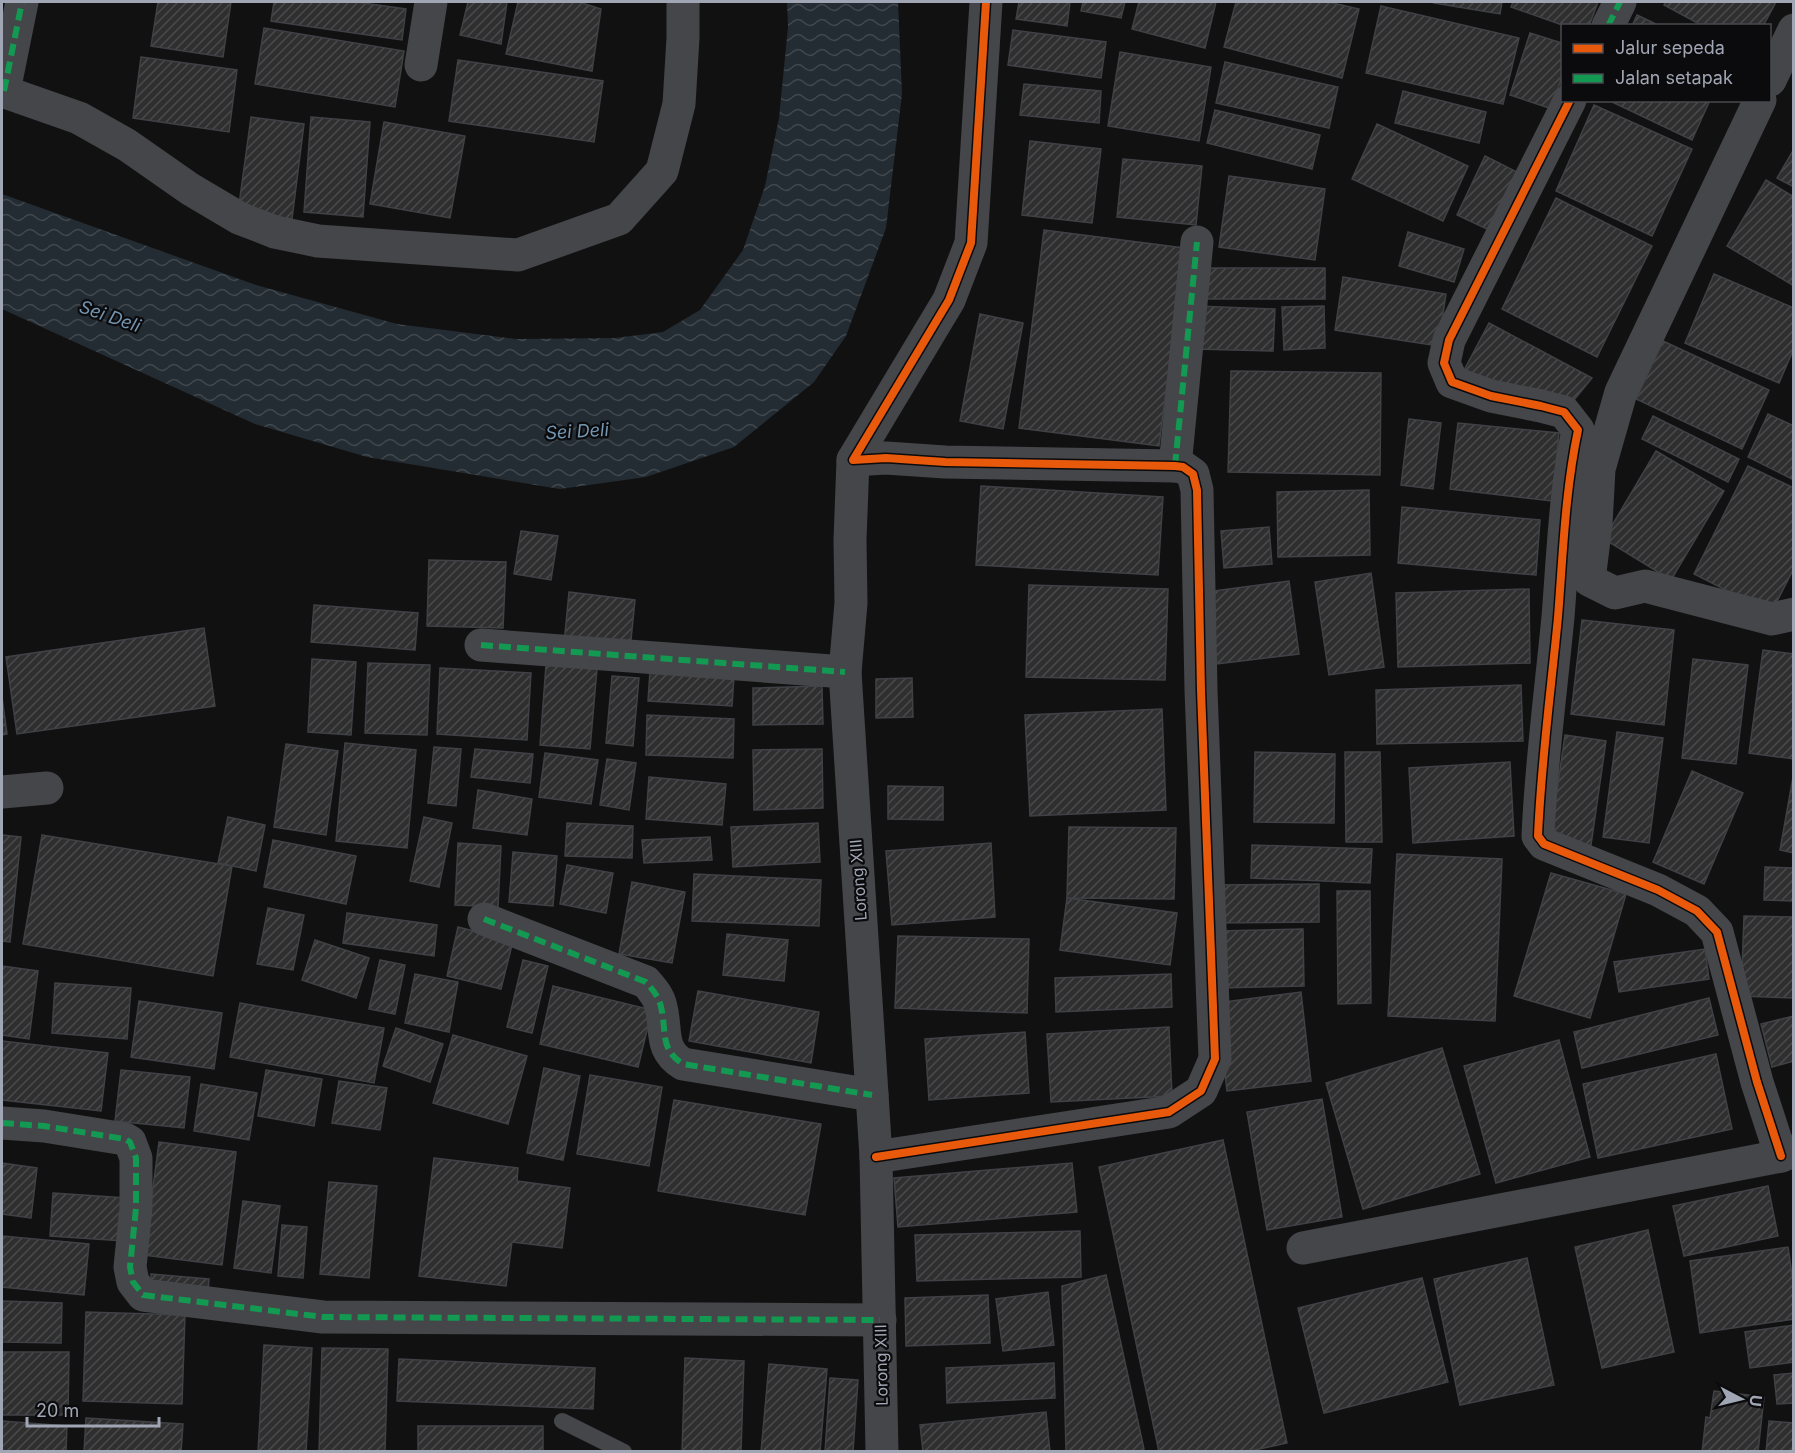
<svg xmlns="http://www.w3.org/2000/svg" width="1795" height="1453" font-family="Inter,sans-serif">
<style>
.water{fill:url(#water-waves)}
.building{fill:url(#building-hatch);stroke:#3f4145;stroke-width:1.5}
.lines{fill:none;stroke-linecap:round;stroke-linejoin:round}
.lane{stroke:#45464a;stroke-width:16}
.street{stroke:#45464a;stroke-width:33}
.quiet{stroke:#139951;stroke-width:6;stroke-dasharray:12 6;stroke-linecap:butt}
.cycleway-casing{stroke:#0b0b0d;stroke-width:11}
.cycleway{stroke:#e8590c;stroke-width:8}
.labels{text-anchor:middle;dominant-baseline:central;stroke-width:4.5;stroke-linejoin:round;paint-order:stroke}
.street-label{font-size:16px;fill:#a0a6b3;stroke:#0b0b0d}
.water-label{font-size:18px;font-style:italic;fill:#7496b2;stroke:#0b0b0d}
</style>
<defs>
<pattern id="water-waves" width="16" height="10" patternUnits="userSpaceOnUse" patternTransform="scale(1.5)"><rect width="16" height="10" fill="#242c33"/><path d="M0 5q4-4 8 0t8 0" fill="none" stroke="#40484e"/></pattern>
<pattern id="building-hatch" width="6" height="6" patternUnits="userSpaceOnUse" patternTransform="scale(1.5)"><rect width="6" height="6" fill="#2f2f30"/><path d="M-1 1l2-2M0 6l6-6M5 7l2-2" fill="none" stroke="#4a4a4c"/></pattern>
</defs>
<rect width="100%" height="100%" fill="#111"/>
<polygon class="water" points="787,2 898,2 902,94 886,228 846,336 814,382 734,447 646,477 560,489 367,457 255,424 2,309 2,194 256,285 397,324 517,339 615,338 663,332 700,310 743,250 765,186 779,118 788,27"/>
<g class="building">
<polygon points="158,2 231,2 223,57 151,46"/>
<polygon points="274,2 356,2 406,9 402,40 271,21"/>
<polygon points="468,2 507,2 501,44 460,35"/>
<polygon points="518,2 579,2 601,9 592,71 506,54"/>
<polygon points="1019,2 1070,2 1067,26 1016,19"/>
<polygon points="1083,2 1125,2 1121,18 1081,11"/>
<polygon points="1139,2 1216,2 1205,48 1132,29"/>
<polygon points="1236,2 1329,2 1359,9 1342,78 1224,47"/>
<polygon points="1435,2 1502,2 1500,14 1434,3"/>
<polygon points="1513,2 1598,2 1589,26 1565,26 1511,7"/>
<polygon points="1666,2 1776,2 1763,26 1703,26 1664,5"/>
<polygon points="1381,6 1519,38 1503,104 1366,73"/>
<polygon points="1637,15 1660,26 1632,26"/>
<polygon points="264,28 404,51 395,107 255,84"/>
<polygon points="1013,30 1106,42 1101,78 1008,65"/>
<polygon points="1530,33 1562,43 1562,76 1552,109 1510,95"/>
<polygon points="1120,52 1211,67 1199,141 1108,126"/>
<polygon points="141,57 237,70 229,132 133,118"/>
<polygon points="458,60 603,81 594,142 449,121"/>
<polygon points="1225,62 1338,87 1329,128 1216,103"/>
<polygon points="1024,84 1101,91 1099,123 1020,115"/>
<polygon points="1403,91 1486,112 1479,143 1395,123"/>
<polygon points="1608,100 1710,100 1692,140"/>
<polygon points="1594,105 1692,149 1652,236 1556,191"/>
<polygon points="1215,110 1320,135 1312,169 1207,143"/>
<polygon points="251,117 304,124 292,219 238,212"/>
<polygon points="311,117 370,122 363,217 304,212"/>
<polygon points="384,122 465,136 450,218 370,204"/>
<polygon points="1377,124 1468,166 1443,221 1352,179"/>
<polygon points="1030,141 1101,149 1092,223 1022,215"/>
<polygon points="1794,149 1794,187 1777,178"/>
<polygon points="1485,156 1517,172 1489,230 1457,215"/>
<polygon points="1123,159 1202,166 1196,225 1117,217"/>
<polygon points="1229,176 1325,189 1315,260 1219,247"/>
<polygon points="1766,180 1794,197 1794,286 1727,246"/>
<polygon points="1556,198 1652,246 1597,357 1502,309"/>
<polygon points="1044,230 1184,248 1159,446 1019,428"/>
<polygon points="1408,232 1464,249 1454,282 1399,266"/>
<rect x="1198" y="268" width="127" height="31"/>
<polygon points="1714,274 1794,308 1794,348 1779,383 1685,343"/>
<polygon points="1343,277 1446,294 1438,346 1335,330"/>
<polygon points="1197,306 1275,309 1273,351 1196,349"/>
<polygon points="1324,306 1325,348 1284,350 1282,307"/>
<polygon points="980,314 1023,323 1003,429 960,421"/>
<polygon points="1489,323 1592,378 1570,405 1462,374"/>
<polygon points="1663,341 1769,390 1742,449 1636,399"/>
<polygon points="1231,371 1381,373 1380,475 1228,472"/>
<polygon points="1768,414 1794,426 1794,480 1748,457"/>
<polygon points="1653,416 1739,459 1728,482 1642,439"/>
<polygon points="1409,419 1441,423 1433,489 1401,485"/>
<polygon points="1458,423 1559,433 1552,501 1450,489"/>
<polygon points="1656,451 1724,491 1671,580 1604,539"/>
<polygon points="1748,466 1794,488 1794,568 1771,613 1694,574"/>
<polygon points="981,486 1163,497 1158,575 976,565"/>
<polygon points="1369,490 1370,555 1278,557 1277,492"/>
<polygon points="1402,507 1540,520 1536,575 1398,563"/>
<polygon points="1269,527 1272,564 1224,568 1221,531"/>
<polygon points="521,531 558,536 551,580 514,574"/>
<polygon points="429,560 506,562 503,628 427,626"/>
<polygon points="1371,573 1384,667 1329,675 1315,582"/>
<polygon points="1289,581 1299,654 1217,664 1207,592"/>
<polygon points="1029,585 1168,589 1165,680 1026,677"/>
<polygon points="1529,589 1530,663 1398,667 1396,593"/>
<polygon points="569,592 635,600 630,650 564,644"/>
<polygon points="314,605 418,613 415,650 311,642"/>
<polygon points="1582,620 1674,630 1664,725 1571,714"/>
<polygon points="204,628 215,706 17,734 6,657"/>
<polygon points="1763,650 1794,654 1794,759 1749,753"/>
<polygon points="312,659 356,662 351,735 308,732"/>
<polygon points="1693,659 1748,665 1736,764 1682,758"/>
<polygon points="368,663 430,665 427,735 365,733"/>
<polygon points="546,665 597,669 590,749 540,745"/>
<polygon points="440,668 531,673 527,740 437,734"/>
<polygon points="650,671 734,677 732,706 648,701"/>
<polygon points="612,676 639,678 633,746 606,743"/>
<polygon points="912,678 913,717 876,718 876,679"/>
<polygon points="1521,685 1523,741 1377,744 1376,690"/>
<polygon points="822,686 823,724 753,725 753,688"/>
<polygon points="2,697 7,734 2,735"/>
<polygon points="1162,709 1166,810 1030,816 1025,715"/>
<polygon points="647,715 734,719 733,758 646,755"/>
<polygon points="1617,732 1663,738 1649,843 1603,837"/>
<polygon points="1565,735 1606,741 1591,845 1550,839"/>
<polygon points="345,743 416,750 407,848 336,841"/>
<polygon points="286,744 338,751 326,835 274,827"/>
<polygon points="434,747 461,749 456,806 428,803"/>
<polygon points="475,749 533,754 530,783 471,777"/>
<polygon points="822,749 823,808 754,810 753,750"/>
<polygon points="1255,752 1335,754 1334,823 1254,822"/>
<polygon points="1345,752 1380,752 1382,842 1346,842"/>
<polygon points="545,753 598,760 591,804 539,797"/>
<polygon points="607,759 636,763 629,810 600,805"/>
<polygon points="1510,762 1514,836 1413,843 1409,768"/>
<polygon points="1692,771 1743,793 1704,884 1653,862"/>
<polygon points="649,777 726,784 722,825 646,819"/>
<polygon points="1793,777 1794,777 1794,853 1780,850"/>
<polygon points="888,786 943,787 943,820 888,819"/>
<polygon points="478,790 532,799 527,835 473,828"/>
<polygon points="228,817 265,825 256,871 218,863"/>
<polygon points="424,817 452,823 439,887 410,881"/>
<polygon points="567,823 633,826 632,858 565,856"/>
<polygon points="818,823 820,862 733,867 731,827"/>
<polygon points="1069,827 1176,828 1174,899 1067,898"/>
<polygon points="2,835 21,837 10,942 2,941"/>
<polygon points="42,835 232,866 213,976 23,944"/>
<polygon points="710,837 712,860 644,863 642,840"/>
<polygon points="273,840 356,856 346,904 264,887"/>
<polygon points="458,843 501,846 498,907 455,905"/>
<polygon points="991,843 995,917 892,925 886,851"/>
<polygon points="1252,845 1372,849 1370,883 1251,878"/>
<polygon points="513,852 557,856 553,906 509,902"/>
<polygon points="1397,854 1502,859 1495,1021 1388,1016"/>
<polygon points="567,865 613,873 606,913 560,904"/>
<polygon points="1765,867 1794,868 1794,901 1764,900"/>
<polygon points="1551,873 1626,894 1590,1018 1514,996"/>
<polygon points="694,874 821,880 819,926 692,921"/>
<polygon points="632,882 685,892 672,963 619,954"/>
<polygon points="1319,884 1319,922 1212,923 1211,885"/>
<polygon points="1337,891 1370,891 1371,1003 1338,1004"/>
<polygon points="1067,898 1177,913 1170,965 1060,950"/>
<polygon points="268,908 304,915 293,970 257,964"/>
<polygon points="347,913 437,925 434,956 343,943"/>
<polygon points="1744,916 1794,917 1794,998 1741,996"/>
<polygon points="458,927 513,941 501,989 447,976"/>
<polygon points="1303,929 1304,986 1219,988 1218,931"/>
<polygon points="727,934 788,940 784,981 723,975"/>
<polygon points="898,936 1029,939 1027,1013 895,1008"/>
<polygon points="315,940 369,958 356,998 302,980"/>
<polygon points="1705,949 1709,979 1619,992 1614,962"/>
<polygon points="380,960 405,965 395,1014 369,1009"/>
<polygon points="523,960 548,966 532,1033 507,1027"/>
<polygon points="2,966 38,971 29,1039 2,1035"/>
<polygon points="415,974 458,982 449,1032 405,1023"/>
<polygon points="1171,974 1172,1007 1056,1012 1055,978"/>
<polygon points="55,983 131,988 127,1039 52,1033"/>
<polygon points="553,986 652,1010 638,1067 540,1044"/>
<polygon points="698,991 819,1012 811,1063 689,1041"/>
<polygon points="1301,992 1311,1081 1227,1091 1217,1003"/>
<polygon points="1709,998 1718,1035 1582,1068 1574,1032"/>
<polygon points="139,1001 222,1013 214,1069 131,1057"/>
<polygon points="240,1003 384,1028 374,1083 230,1057"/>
<polygon points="1794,1016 1794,1061 1772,1067 1761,1024"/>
<polygon points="1169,1027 1172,1096 1051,1102 1047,1034"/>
<polygon points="396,1028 443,1044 430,1082 383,1066"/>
<polygon points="1025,1032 1029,1093 929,1100 925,1039"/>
<polygon points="453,1035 527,1056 508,1124 433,1103"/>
<polygon points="1559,1040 1590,1157 1496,1183 1464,1066"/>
<polygon points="2,1041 108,1053 101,1111 2,1100"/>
<polygon points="1442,1048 1480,1174 1363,1209 1326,1083"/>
<polygon points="1716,1054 1732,1129 1598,1158 1583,1084"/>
<polygon points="544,1068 580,1076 563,1160 527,1153"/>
<polygon points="121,1070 190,1077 184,1128 115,1121"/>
<polygon points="266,1070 322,1079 314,1126 258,1116"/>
<polygon points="590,1075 662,1087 649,1166 577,1154"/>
<polygon points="339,1081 387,1088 380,1130 332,1123"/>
<polygon points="201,1084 257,1093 249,1140 194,1131"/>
<polygon points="1322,1099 1342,1217 1267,1230 1247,1112"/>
<polygon points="674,1100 821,1124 805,1215 658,1191"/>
<polygon points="1223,1140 1287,1443 1246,1452 1159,1452 1099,1167"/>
<polygon points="159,1142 236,1152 222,1265 144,1255"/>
<polygon points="434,1158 518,1168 517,1181 570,1188 562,1248 512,1242 506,1286 419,1276"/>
<polygon points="2,1163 37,1168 31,1218 2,1214"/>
<polygon points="1072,1163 1077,1212 898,1227 894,1178"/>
<polygon points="329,1182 377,1186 369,1278 320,1274"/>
<polygon points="1768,1186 1778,1236 1684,1256 1673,1206"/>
<polygon points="53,1193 127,1198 124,1241 50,1236"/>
<polygon points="243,1201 280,1206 271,1273 234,1268"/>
<polygon points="282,1225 307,1227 303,1278 278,1276"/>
<polygon points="1648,1230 1674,1352 1602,1368 1575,1247"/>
<polygon points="1080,1231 1081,1277 917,1281 915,1235"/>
<polygon points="2,1236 89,1244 84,1295 2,1287"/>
<polygon points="1788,1247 1794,1289 1794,1319 1700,1333 1690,1261"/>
<polygon points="1527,1258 1554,1385 1460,1405 1434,1279"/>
<polygon points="151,1274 209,1279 208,1293 152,1291"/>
<polygon points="1106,1275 1144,1449 1137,1452 1066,1452 1062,1286"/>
<polygon points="1422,1278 1448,1382 1324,1413 1298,1308"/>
<polygon points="1048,1292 1054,1345 1003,1351 996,1299"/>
<polygon points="988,1295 990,1343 906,1346 905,1298"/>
<polygon points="2,1301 62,1303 61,1343 2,1342"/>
<polygon points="86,1312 185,1315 182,1404 83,1401"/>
<polygon points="1794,1325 1794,1362 1750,1368 1745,1332"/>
<polygon points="264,1345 312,1348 306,1452 258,1452"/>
<polygon points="322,1348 388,1349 385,1452 319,1452"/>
<polygon points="2,1352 69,1352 68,1415 2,1415"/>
<polygon points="685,1358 744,1361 741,1452 682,1452"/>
<polygon points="399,1359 595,1368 593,1409 397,1401"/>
<polygon points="1054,1363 1055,1398 947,1403 946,1368"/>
<polygon points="769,1364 827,1369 820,1452 761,1452"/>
<polygon points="1794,1373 1794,1403 1777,1404 1774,1375"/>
<polygon points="830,1378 858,1380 853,1452 825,1452"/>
<polygon points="1714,1391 1764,1397 1758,1452 1702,1452 1706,1417 1710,1418"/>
<polygon points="1046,1412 1050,1452 923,1452 920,1425"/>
<polygon points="86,1418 183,1424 181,1452 84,1452"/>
<polygon points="2,1421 67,1426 66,1452 2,1452"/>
<polygon points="1769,1421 1794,1423 1794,1452 1766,1452"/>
<rect x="418" y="1426" width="125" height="26"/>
</g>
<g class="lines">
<polyline class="lane" points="562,1421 624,1452"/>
<g class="street">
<polyline points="1608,26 1620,2"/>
<polyline points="421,65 431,2"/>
<polyline points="1770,80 1794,30"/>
<polyline points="2,91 79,118 127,145 190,189 239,218 275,232 318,241 518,255 619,219 662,171 679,104 683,38 683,2"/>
<polyline points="4,91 22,2"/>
<path d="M1570,100L1449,340L1444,363L1452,382L1491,396L1541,406L1564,412L1578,430C1565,492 1563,554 1558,617C1551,690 1541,763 1538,836L1544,844L1658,890L1697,911L1717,932L1757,1082L1781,1156"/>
<polyline points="1760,100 1621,392 1599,469 1596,524 1589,580 1615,593 1645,586 1772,619 1794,614"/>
<polyline points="853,460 850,540 851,603 845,672 876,1157 882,1452"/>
<polyline points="1175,466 1197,242"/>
<polyline points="481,645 845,672"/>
<polyline points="2,792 47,788"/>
<path d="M484,919L646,982C653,990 659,997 661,1007C667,1031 659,1049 683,1064L872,1095"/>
<polyline points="2,1123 44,1126 125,1139 130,1142 136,1158 136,1208 130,1267 133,1282 143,1295 323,1317 880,1320"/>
<polyline points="876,1157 1169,1112 1201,1091 1215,1059 1201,690 1197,490 1193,474 1183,467 1175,466 945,462 886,458 853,460 949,300 971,243 986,2"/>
<polyline points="1303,1248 1781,1156 1794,1151"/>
</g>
<g class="quiet">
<polyline points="1608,26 1620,2"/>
<polyline points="4,91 22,2"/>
<polyline points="1175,466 1197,242"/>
<polyline points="481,645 845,672"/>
<path d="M484,919L646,982C653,990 659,997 661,1007C667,1031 659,1049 683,1064L872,1095"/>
<polyline points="2,1123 44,1126 125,1139 130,1142 136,1158 136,1208 130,1267 133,1282 143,1295 323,1317 880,1320"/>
</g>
<g class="cycleway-casing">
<g id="cycleway">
<path d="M1570,100L1449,340L1444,363L1452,382L1491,396L1541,406L1564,412L1578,430C1565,492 1563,554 1558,617C1551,690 1541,763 1538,836L1544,844L1658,890L1697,911L1717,932L1757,1082L1781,1156"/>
<polyline points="876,1157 1169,1112 1201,1091 1215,1059 1201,690 1197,490 1193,474 1183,467 1175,466 945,462 886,458 853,460 949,300 971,243 986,2"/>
</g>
</g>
<use href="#cycleway" class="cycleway"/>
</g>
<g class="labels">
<g class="street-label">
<text transform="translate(858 880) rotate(-94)">Lorong XIII</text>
<text transform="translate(881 1365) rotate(-91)">Lorong XIII</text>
</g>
<g class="water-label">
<text transform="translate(110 316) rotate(19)">Sei Deli</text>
<text transform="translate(577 431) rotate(-3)">Sei Deli</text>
</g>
</g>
<rect width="1795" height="1453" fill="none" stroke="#a0a6b3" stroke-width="6"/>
<rect x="1561" y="24" width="210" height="78" fill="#0b0b0d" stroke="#47494f" stroke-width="1.5"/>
<rect x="1573" y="44" width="30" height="9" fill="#e8590c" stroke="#47494f" stroke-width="1.5"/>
<text x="1615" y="54" font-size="18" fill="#a0a6b3">Jalur sepeda</text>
<rect x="1573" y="74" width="30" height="9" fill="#139951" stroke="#47494f" stroke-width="1.5"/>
<text x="1615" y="84" font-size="18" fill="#a0a6b3">Jalan setapak</text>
<g transform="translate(1741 1399) rotate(97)" stroke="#0b0b0d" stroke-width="4.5" paint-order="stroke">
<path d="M0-4.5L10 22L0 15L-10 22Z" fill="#a0a6b3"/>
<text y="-9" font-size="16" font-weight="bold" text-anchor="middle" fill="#a0a6b3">U</text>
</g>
<path d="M27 1417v9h132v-9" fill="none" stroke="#a0a6b3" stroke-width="3"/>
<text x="36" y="1417" font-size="18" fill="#a0a6b3" stroke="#0b0b0d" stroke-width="4.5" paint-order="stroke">20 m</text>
</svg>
